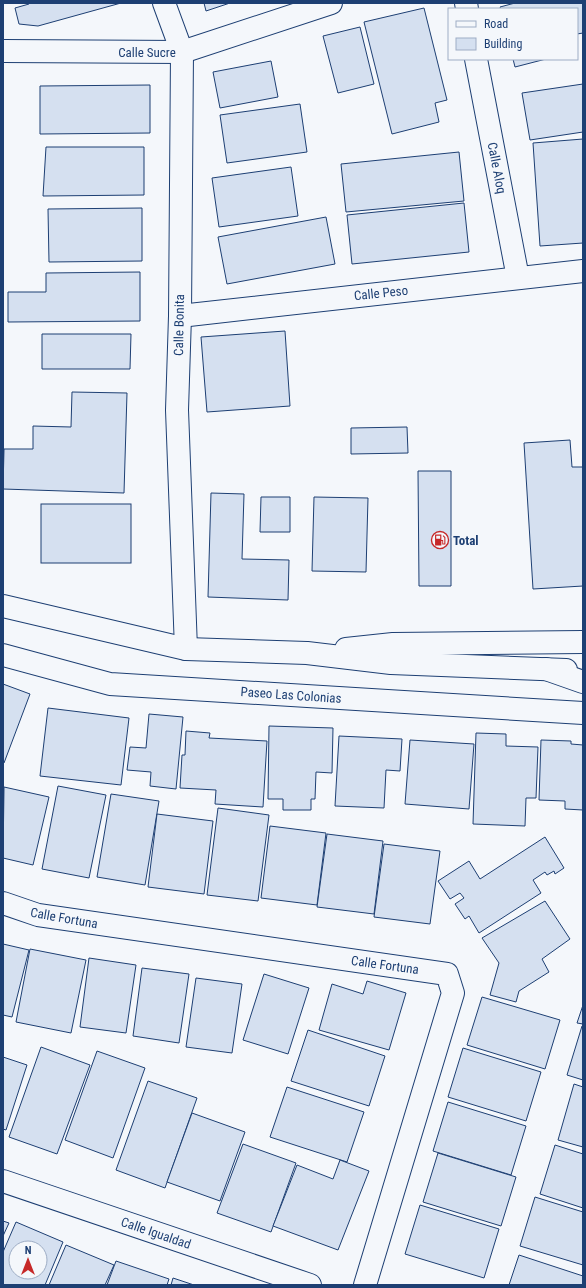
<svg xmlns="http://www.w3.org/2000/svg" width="586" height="1288" font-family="'Roboto Condensed',sans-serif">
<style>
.building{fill:#d5e0f0;stroke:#1d3f73;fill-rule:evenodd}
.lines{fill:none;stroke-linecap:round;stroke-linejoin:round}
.minor-casing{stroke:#1d3f73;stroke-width:24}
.major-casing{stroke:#1d3f73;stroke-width:24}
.highway-casing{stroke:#1d3f73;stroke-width:24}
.minor{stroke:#f4f7fb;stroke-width:22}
.major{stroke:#f4f7fb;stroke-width:22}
.highway{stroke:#f4f7fb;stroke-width:22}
.labels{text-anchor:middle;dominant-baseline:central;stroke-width:3;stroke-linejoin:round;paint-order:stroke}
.street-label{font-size:13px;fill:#1d3f73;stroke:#f4f7fb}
.poi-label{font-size:13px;font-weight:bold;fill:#1d3f73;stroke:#f4f7fb;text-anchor:start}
</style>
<rect width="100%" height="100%" fill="#f4f7fb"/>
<g class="building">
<polygon points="29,3 121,3 38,26 19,24 15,8 29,4"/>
<polygon points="204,3 230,3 206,11"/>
<polygon points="515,3 583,3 583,33 577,34 577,9 501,9 500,7"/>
<polygon points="424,8 447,100 435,103 439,122 392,134 364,22"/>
<polygon points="360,27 374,84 338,93 323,36"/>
<polygon points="513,59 546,59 515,67"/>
<polygon points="271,61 278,97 220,108 213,72"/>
<polygon points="583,84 583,132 530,140 522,93"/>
<polygon points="150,85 150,133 40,134 40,86"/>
<polygon points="300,104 307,152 227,163 220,115"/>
<polygon points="583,139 583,243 540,246 533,143"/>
<polygon points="46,147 144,147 144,195 43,196"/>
<polygon points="459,152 464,201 346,212 341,164"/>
<polygon points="291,167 298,216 219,227 212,178"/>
<polygon points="464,203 469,252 352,264 347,215"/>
<polygon points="142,208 142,261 49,262 48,209"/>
<polygon points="326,217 335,264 227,284 218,237"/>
<polygon points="140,272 140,321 8,322 8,292 46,292 46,273"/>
<polygon points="285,331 290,406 207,412 201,337"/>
<polygon points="42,334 131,334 130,369 42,369"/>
<polygon points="72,392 127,393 124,493 3,489 4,449 33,449 33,426 71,427"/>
<polygon points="407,427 408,453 351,454 351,428"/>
<polygon points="570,440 572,467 583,467 583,586 533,589 524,443"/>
<polygon points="418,471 451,471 451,586 419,586"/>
<polygon points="211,493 244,494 242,559 289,560 288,600 208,597"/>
<polygon points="261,497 290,497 290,532 260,532"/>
<polygon points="314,497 368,498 366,572 312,571"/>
<rect x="41" y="504" width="90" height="59"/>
<polygon points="3,684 30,694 4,763 3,763"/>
<polygon points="48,708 129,718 121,785 40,776"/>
<polygon points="149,714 183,717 176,789 150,786 151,772 127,770 130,747 146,748"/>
<polygon points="269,726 333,728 332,773 316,772 315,799 311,799 311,810 283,810 283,799 268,799"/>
<polygon points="186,731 210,733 209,738 267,741 263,807 215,804 216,790 180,788 182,755 185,755"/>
<polygon points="476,733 506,734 506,746 538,747 536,798 526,798 525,826 473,824"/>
<polygon points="339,736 402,739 400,771 386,770 384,808 335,806"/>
<polygon points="410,740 474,744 469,809 405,804"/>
<polygon points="541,740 571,741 571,744 583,745 583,810 565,809 565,801 539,800"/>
<polygon points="58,786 106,795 89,878 42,869"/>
<polygon points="4,787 49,797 33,865 3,858"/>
<polygon points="111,794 159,801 145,885 97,877"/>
<polygon points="218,808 269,815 258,901 207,895"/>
<polygon points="157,814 213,821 204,894 148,887"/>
<polygon points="270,826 326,833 317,905 261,898"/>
<polygon points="327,834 383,841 374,914 317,907"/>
<polygon points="545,837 564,868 555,874 554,871 547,875 545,872 533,880 541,893 479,933 469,916 465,919 455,904 464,898 460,893 450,899 438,881 469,861 480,879"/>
<polygon points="384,844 440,851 430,924 374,917"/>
<polygon points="545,901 570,939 542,959 549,972 519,991 516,1002 490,995 499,963 482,938"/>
<polygon points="3,944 29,950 12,1017 3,1015"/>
<polygon points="30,949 86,960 71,1033 16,1022"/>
<polygon points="89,958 136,965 126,1033 80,1027"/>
<polygon points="142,968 189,974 179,1043 133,1036"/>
<polygon points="264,974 309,988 288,1054 243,1040"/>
<polygon points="196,978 242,984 232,1053 186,1047"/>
<polygon points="367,981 406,993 389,1050 319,1030 332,984 363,994"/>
<polygon points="482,997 560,1020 545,1069 467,1045"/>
<polygon points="583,1005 583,1024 577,1023"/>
<polygon points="582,1026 583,1026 583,1080 567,1075"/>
<polygon points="308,1030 385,1056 369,1106 291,1081"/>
<polygon points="41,1047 90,1065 57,1154 9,1137"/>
<polygon points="463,1048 541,1072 526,1121 448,1097"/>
<polygon points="97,1051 145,1068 113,1158 65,1140"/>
<polygon points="3,1057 27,1065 6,1130 3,1129"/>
<polygon points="148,1081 197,1098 165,1188 116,1170"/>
<polygon points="574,1084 583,1087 583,1147 558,1140"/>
<polygon points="287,1087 364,1112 347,1162 270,1137"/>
<polygon points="448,1102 526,1126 511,1175 433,1151"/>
<polygon points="192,1113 245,1132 220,1201 167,1182"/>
<polygon points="243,1144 296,1163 271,1232 217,1213"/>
<polygon points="555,1145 583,1154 583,1208 540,1194"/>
<polygon points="438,1153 516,1177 501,1226 423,1202"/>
<polygon points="340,1160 369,1171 338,1250 273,1226 297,1165 333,1179"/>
<polygon points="535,1197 583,1212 583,1265 520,1246"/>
<polygon points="420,1205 499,1229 484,1278 405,1254"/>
<polygon points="3,1221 9,1223 3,1236"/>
<path d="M16,1222L63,1242L45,1285H3V1252ZM16,1248H40V1272H16Z"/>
<polygon points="66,1245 114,1265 105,1285 49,1285"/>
<polygon points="519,1255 583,1276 583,1285 509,1285"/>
<polygon points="116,1261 169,1279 167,1285 107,1285"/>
<polygon points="173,1278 194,1285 171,1285"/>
</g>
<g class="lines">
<g class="minor-casing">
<g id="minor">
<polyline points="164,3 182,52 180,316 177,410 186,649"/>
<polyline points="466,3 467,9"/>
<polyline points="3,51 182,52 331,3"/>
<polyline points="476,59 518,278"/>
<polyline points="180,316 583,271"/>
<polyline points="3,655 110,684 583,713"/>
<polyline points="3,903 38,915 447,974 453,993 365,1285"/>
<polyline points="3,1181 310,1285"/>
</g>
</g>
<g class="major-casing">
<g id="major">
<polyline points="3,606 186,649 307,653 391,663 566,670"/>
<polyline points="346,649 393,644 583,642"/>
</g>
</g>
<g class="highway-casing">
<polyline id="highway" points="546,669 583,682"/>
</g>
<use href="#minor" class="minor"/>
<use href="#major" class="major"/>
<use href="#highway" class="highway"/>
</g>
<defs>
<g id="fuel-ring" transform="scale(0.9)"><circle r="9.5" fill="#f4f7fb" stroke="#c62828" stroke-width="1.5"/><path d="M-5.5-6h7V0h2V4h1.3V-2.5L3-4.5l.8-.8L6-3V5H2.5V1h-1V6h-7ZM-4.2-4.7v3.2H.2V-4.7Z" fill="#c62828"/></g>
</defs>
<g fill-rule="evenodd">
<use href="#fuel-ring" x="440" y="540"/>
</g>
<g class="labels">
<g class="street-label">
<text x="147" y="52">Calle Sucre</text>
<text transform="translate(497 168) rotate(79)">Calle Aloq</text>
<text transform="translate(381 293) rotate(-6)">Calle Peso</text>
<text transform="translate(179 325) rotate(-89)">Calle Bonita</text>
<text transform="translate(291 695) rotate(4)">Paseo Las Colonias</text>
<text transform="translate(64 918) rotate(10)">Calle Fortuna</text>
<text transform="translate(385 965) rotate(8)">Calle Fortuna</text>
<text transform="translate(156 1233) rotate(19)">Calle Igualdad</text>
</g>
<g class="poi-label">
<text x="453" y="540">Total</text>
</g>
</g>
<rect width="586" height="1288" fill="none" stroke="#1d3f73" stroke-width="8"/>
<rect x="448" y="8" width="130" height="52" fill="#f4f7fb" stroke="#9eadc5"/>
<rect x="456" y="21" width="20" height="6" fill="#f4f7fb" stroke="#9eadc5"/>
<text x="484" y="28" font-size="12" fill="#1d3f73">Road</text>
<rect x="456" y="38" width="20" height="12" fill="#d5e0f0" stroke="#9eadc5"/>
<text x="484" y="48" font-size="12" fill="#1d3f73">Building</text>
<g transform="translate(28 1260)"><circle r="19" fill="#f4f7fb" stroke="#9eadc5"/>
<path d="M0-3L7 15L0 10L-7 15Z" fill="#c62828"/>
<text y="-6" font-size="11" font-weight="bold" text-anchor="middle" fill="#1d3f73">N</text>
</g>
</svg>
